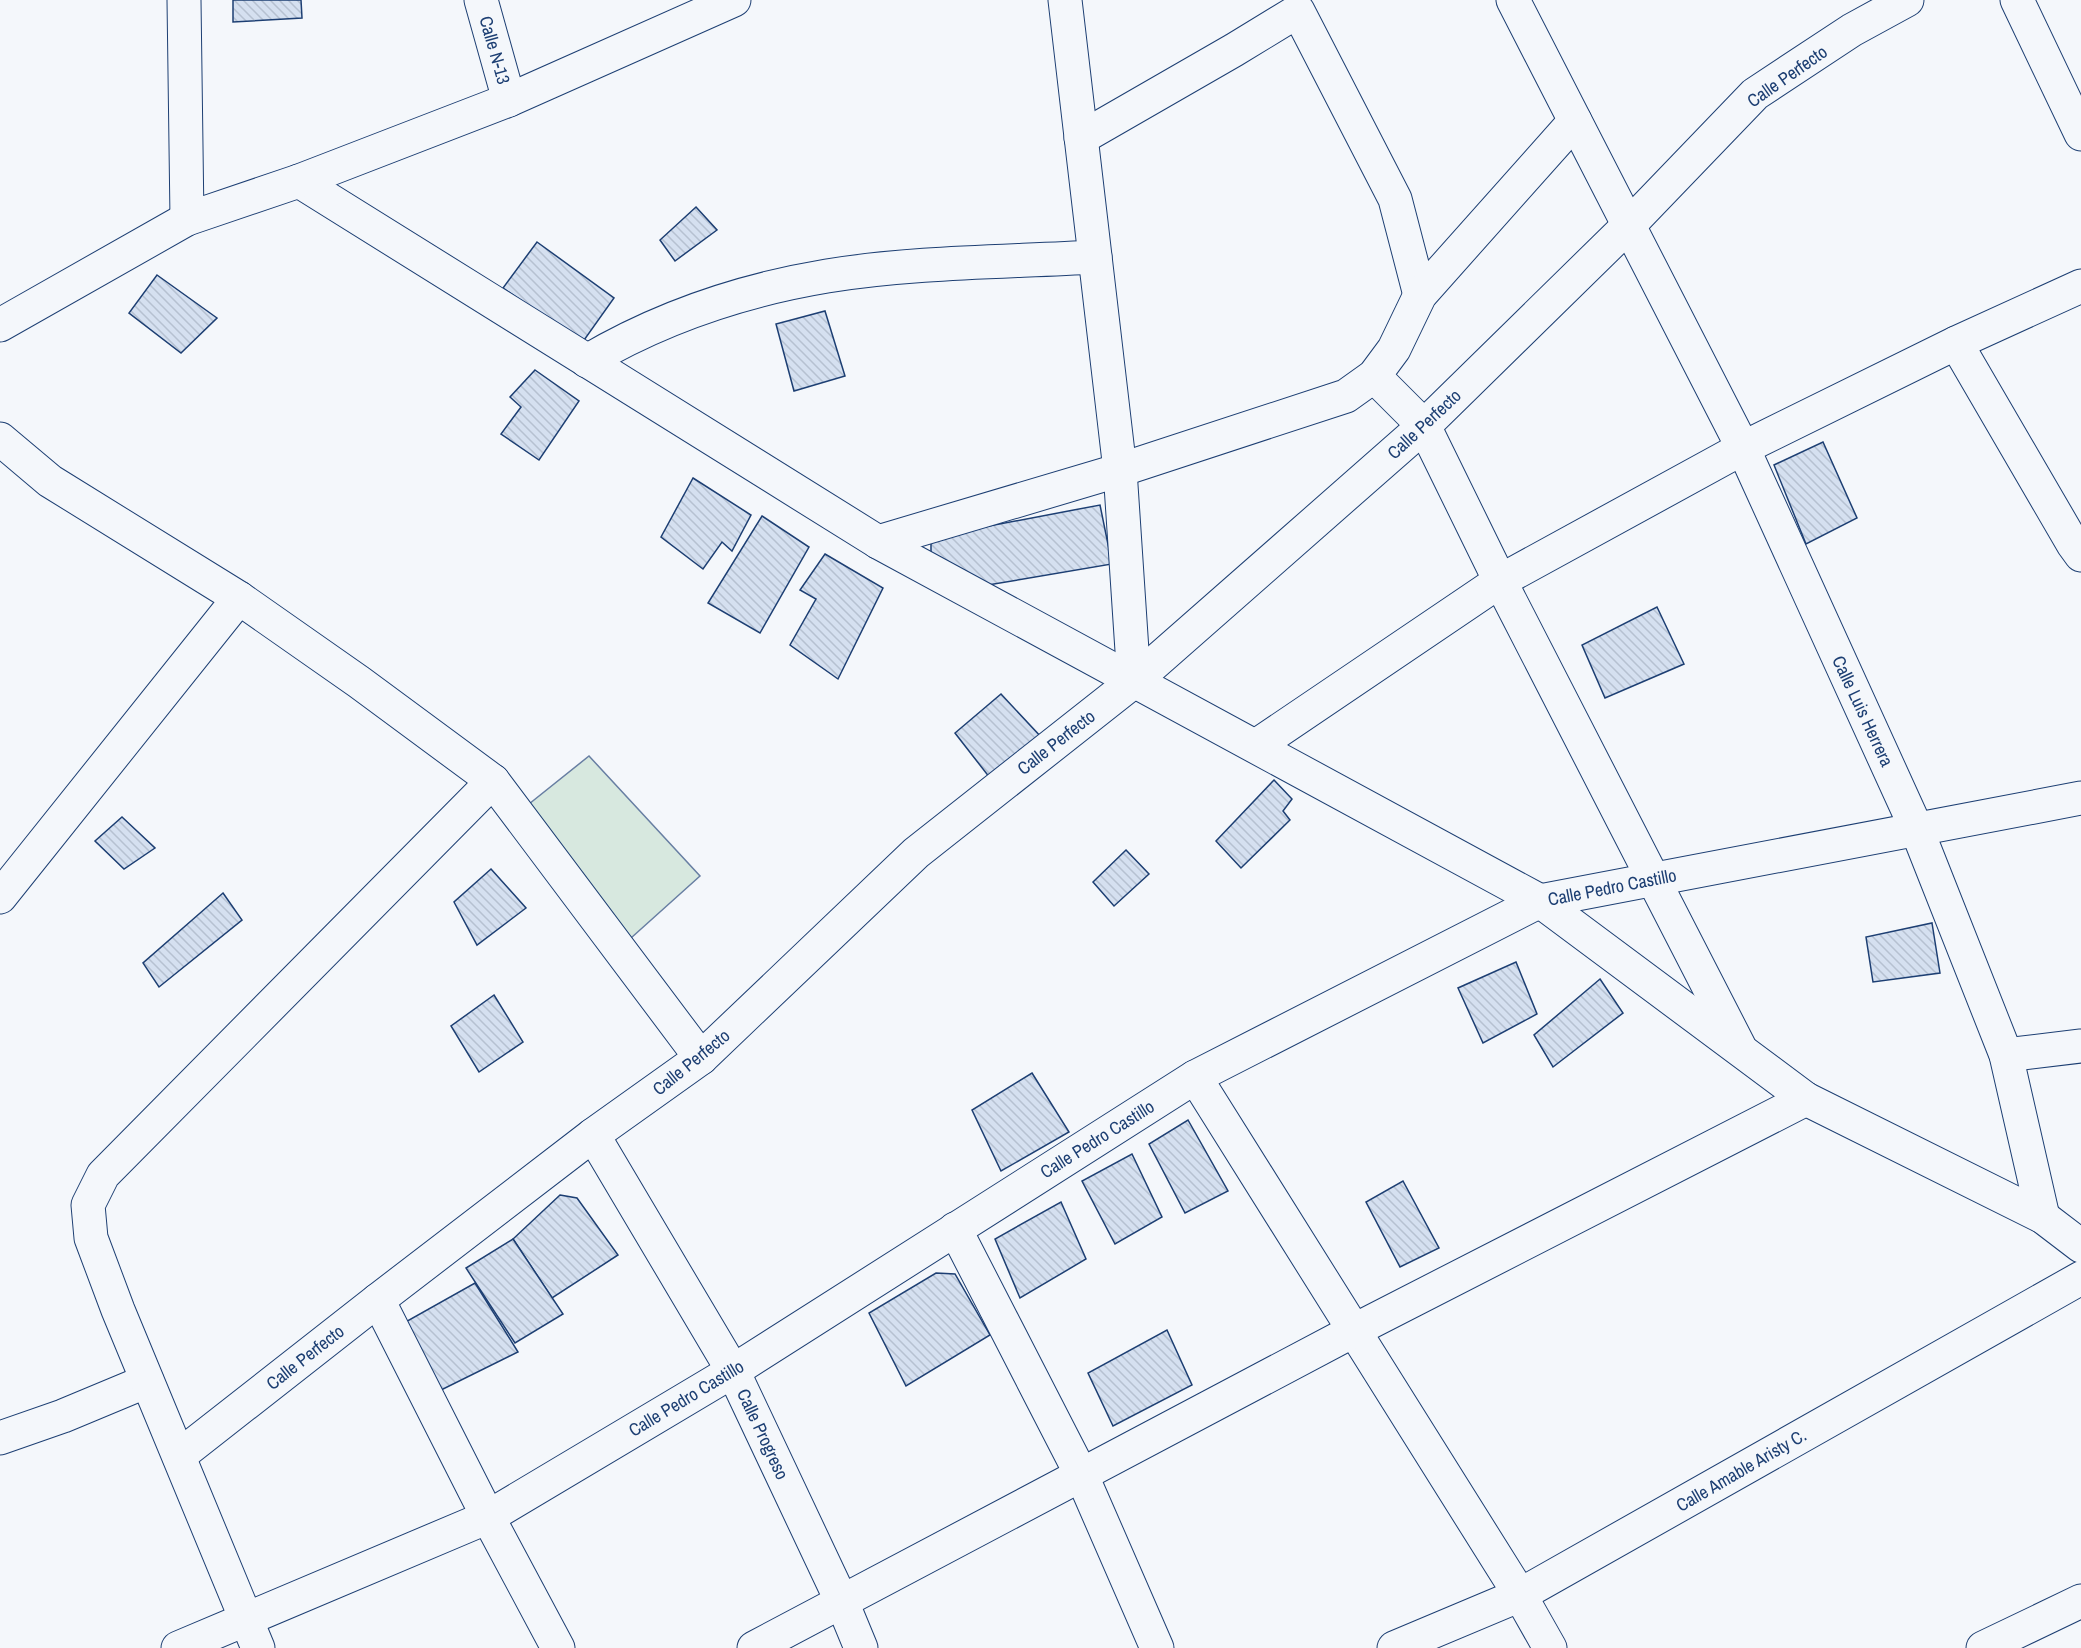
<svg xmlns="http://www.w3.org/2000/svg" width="2081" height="1648" font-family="'Archivo Narrow',sans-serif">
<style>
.garden{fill:#d7e8df;stroke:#687fa3;stroke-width:1.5}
.building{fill:url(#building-back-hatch);stroke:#1d3f73;stroke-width:1.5}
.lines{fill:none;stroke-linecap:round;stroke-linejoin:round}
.minor-casing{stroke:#1d3f73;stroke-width:35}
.minor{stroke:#f4f7fb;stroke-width:33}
.labels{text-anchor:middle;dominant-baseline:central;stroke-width:4.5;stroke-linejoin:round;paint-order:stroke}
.street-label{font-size:18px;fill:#1d3f73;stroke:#f4f7fb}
</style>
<defs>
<pattern id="building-back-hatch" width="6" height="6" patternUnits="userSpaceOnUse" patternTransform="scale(1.5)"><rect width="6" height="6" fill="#d5e0f0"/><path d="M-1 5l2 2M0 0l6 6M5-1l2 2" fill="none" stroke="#b6c1d1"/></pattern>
</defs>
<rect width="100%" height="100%" fill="#f4f7fb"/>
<polygon class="garden" points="589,756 700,876 631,938 519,812"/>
<g class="building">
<polygon points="233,0 301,0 302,18 233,22"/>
<polygon points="696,207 717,230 675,261 660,240"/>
<polygon points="537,242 614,298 582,343 503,288"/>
<polygon points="157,275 217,318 181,353 129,313"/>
<polygon points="825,311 845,376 794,391 776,324"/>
<polygon points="535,370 579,401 539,460 501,434 521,407 510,397"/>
<polygon points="1823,442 1857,518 1806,544 1774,465"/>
<polygon points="693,478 751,515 732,551 722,542 703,569 661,537"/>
<polygon points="1100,505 1112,564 988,585 931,553 931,537"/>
<polygon points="762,516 809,547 760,633 708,603"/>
<polygon points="825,554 883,588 838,679 790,645 816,599 800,590"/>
<polygon points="1657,607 1684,664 1605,698 1582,645"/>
<polygon points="1001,694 1042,738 990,778 955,733"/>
<polygon points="1274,780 1292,799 1283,811 1290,820 1241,868 1216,841"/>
<polygon points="122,817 155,848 124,869 95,841"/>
<polygon points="1126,850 1149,874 1114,906 1093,882"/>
<polygon points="491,869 526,908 477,945 454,902"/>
<polygon points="223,893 242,920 159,987 143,963"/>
<polygon points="1932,923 1940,973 1873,982 1866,937"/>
<polygon points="1516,962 1537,1014 1483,1043 1458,988"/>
<polygon points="1600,979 1623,1013 1553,1067 1534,1035"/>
<polygon points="494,995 523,1042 479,1072 451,1026"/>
<polygon points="1032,1073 1069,1132 1001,1171 972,1110"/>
<polygon points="1188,1120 1228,1191 1185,1213 1149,1144"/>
<polygon points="1132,1154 1162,1217 1115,1244 1082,1181"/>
<polygon points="1403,1181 1439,1248 1400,1267 1366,1202"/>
<polygon points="560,1195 577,1198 618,1255 552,1298 513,1239"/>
<polygon points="1061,1202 1086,1259 1020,1298 995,1239"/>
<polygon points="513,1239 563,1314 515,1343 466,1268"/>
<polygon points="936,1273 955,1274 990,1335 906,1386 869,1313"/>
<polygon points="475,1283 518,1352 429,1396 393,1329"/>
<polygon points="1167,1330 1192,1385 1113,1426 1088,1373"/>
</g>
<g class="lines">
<g class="minor-casing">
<g id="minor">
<polyline points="184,0 187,219"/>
<polyline points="481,0 509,100"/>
<polyline points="1065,0 1120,470 1134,681"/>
<polyline points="1513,0 1743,448 1917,830 2006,1055 2043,1217"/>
<polyline points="2017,0 2081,134"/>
<polyline points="1081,138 1234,50 1298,11 1395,199 1420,295"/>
<polyline points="299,181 878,542 1540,901 1806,1099 2043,1217 2081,1246"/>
<polyline points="0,325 187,219 299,181 509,100 734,0"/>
<polyline points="1956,343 2073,544 2081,555"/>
<path d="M587,361C660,318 743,290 827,276C913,262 1007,262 1095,257"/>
<polyline points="1374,376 1424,426 1500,581 1739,1046"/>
<polyline points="0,439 50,481 239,598 359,682 493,781 701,1058"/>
<polyline points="878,542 1120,470 1346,396 1374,376 1394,349 1420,295 1575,121"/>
<polyline points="1256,746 1500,581 1743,448 1956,343 2081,286"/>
<polyline points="0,897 239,598"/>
<polyline points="2006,1055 2081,1046"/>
<polyline points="1195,1077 1520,1595 1550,1648"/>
<polyline points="593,1135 733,1371 842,1602 861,1648"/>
<polyline points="955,1229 1082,1476 1157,1648"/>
<polyline points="378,1300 488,1517 558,1648"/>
<polyline points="0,1438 63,1416 147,1381"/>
<polyline points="179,1456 378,1300 593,1135 701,1058 916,853 1134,681 1424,426 1629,225 1755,94 1852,30 1907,0"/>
<polyline points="178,1648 488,1517 733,1371 1195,1077 1540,901 2081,798"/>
<polyline points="258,1648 118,1310 91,1238 88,1205 103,1175 493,781"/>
<polyline points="754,1648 1355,1330 1806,1099"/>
<polyline points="1394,1648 1520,1595 2081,1278"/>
<polyline points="1983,1648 2081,1601"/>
</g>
</g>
<use href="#minor" class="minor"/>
</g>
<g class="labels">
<g class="street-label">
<text transform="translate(495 50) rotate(74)">Calle N-13</text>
<text transform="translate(1787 76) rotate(-35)">Calle Perfecto</text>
<text transform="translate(1424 424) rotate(-43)">Calle Perfecto</text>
<text transform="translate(1863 711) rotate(65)">Calle Luis Herrera</text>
<text transform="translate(1056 742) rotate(-38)">Calle Perfecto</text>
<text transform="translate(1612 887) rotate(-11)">Calle Pedro Castillo</text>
<text transform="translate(691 1062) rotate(-39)">Calle Perfecto</text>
<text transform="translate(1097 1139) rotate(-32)">Calle Pedro Castillo</text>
<text transform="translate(305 1357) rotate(-38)">Calle Perfecto</text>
<text transform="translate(686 1398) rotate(-31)">Calle Pedro Castillo</text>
<text transform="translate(763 1434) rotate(65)">Calle Progreso</text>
<text transform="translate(1741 1470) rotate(-30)">Calle Amable Aristy C.</text>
</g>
</g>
</svg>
